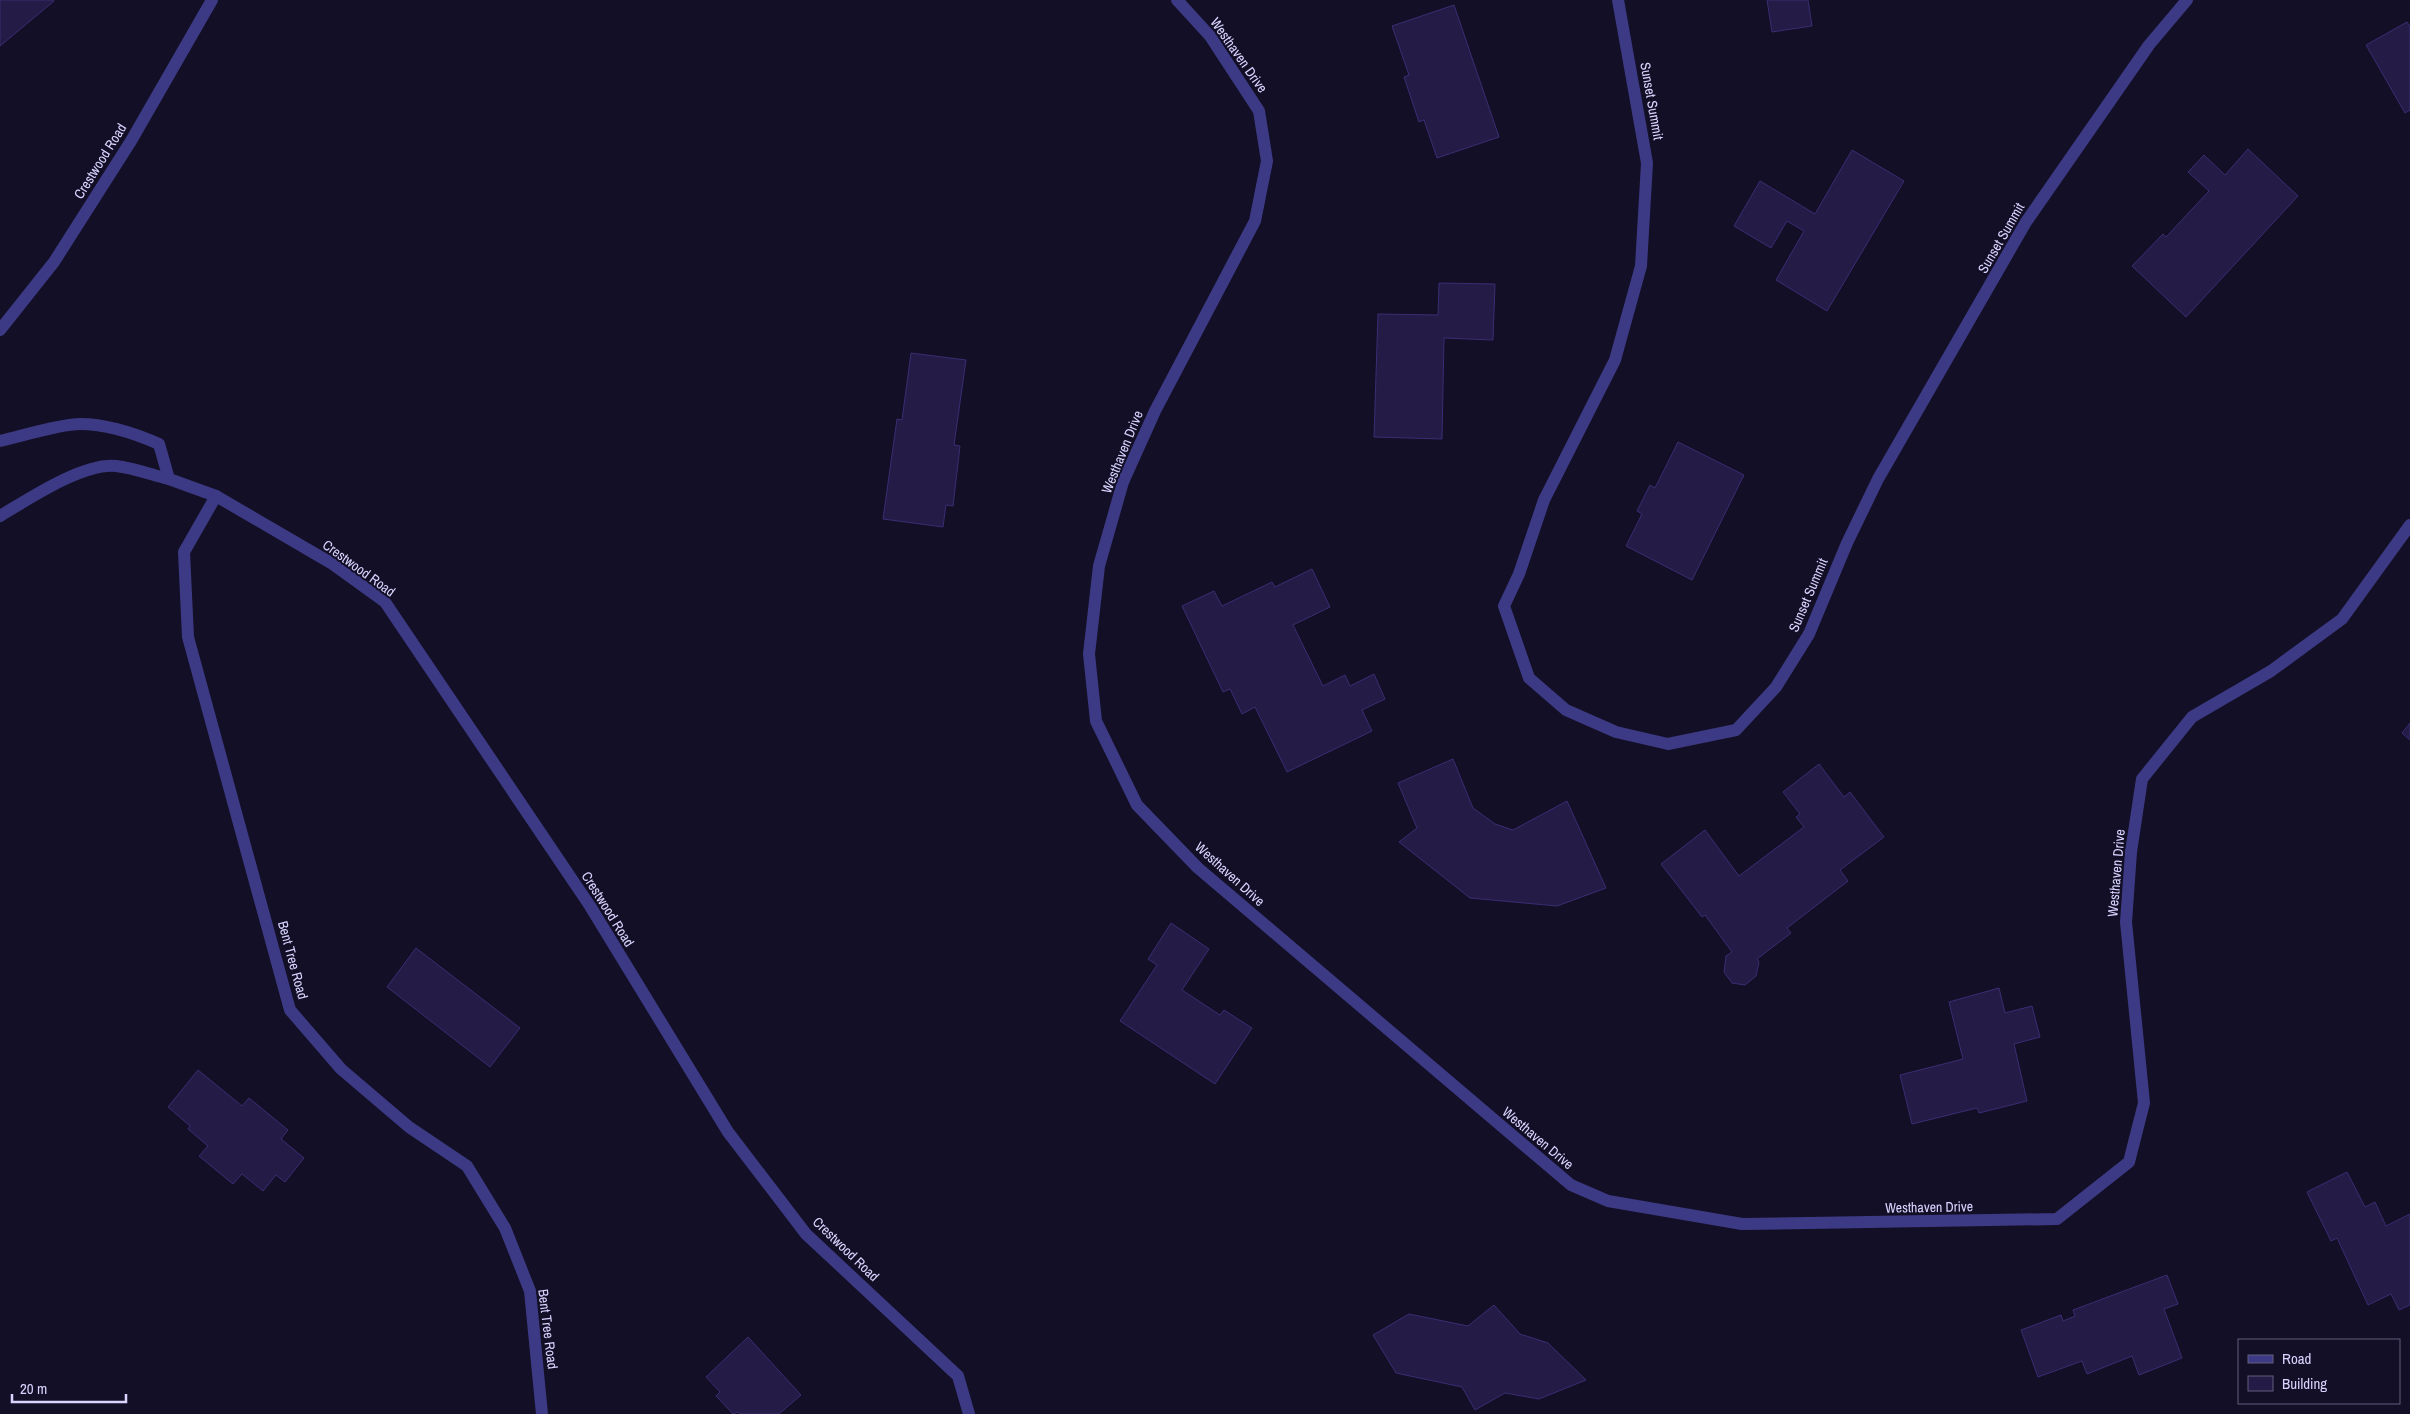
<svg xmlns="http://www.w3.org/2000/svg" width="2410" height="1414" font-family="'Archivo Narrow',sans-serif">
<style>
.building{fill:#241b47;stroke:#3b2d73}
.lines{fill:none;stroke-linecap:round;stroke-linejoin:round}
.service{stroke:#3d3a85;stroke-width:12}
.minor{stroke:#3d3a85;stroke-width:12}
.labels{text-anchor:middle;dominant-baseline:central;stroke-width:4;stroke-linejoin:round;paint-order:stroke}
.street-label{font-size:14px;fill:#d9d4ff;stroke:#130f26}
</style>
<rect width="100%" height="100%" fill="#130f26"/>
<g class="building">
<polygon points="0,0 53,0 54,1 0,46"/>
<polygon points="1767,0 1808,0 1812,26 1772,32"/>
<polygon points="1454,5 1499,137 1437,158 1424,120 1419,122 1404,77 1409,75 1392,26"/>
<polygon points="2407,22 2410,27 2410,110 2405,113 2366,45"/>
<polygon points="2248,149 2298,196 2186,317 2132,266 2163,234 2166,237 2209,191 2188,172 2204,155 2225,175"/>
<polygon points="1852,150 1904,181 1827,311 1776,280 1804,231 1787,221 1771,248 1734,226 1760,181 1815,214"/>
<polygon points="1439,283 1495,284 1493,340 1444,338 1442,439 1374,437 1378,314 1438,315"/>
<polygon points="911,353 966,360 954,445 960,446 953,506 946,505 943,527 883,519 897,419 902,420"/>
<polygon points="1678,442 1744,475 1692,580 1626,546 1642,514 1637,511 1650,485 1655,488"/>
<polygon points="1312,569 1330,607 1293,625 1323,686 1345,675 1350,686 1374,674 1385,699 1362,710 1372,731 1287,772 1255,707 1242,714 1230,689 1223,692 1182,606 1214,591 1222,606 1272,582 1275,587"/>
<polygon points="2410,723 2410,740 2402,733"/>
<polygon points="1453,759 1473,808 1495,824 1513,830 1567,801 1606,888 1557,906 1470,898 1399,842 1417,828 1398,783"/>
<polygon points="1819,764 1844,797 1850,792 1884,837 1840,870 1848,881 1787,928 1791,933 1757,959 1759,962 1756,976 1745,985 1732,983 1724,972 1726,956 1732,952 1705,915 1702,917 1661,864 1705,830 1739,876 1804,827 1796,817 1800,814 1783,792"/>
<polygon points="1171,923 1209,949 1182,990 1220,1015 1224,1010 1252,1028 1215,1084 1120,1021 1157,965 1148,959"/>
<polygon points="416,948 520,1028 490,1067 387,987"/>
<polygon points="1999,988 2005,1013 2032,1006 2040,1037 2014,1044 2027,1101 1979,1113 1977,1108 1912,1124 1900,1075 1963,1059 1949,1002"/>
<polygon points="198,1070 242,1106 249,1098 288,1130 281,1139 304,1158 285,1182 276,1175 263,1191 242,1174 233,1184 199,1156 208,1146 188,1129 190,1126 168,1107"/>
<polygon points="2347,1172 2365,1207 2375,1202 2386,1226 2410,1214 2410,1305 2399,1310 2391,1294 2368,1305 2337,1238 2331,1241 2307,1192"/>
<polygon points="2167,1275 2178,1304 2164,1309 2182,1358 2139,1375 2132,1356 2087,1374 2082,1361 2038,1377 2021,1330 2061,1315 2063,1321 2075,1316 2073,1310"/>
<polygon points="1494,1305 1520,1334 1548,1343 1586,1380 1539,1399 1505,1393 1475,1410 1462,1387 1396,1373 1373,1335 1409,1314 1468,1326"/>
<polygon points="748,1337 801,1395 779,1414 740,1414 738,1412 733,1414 716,1396 720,1392 706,1377"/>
</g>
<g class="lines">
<path class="service" d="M0,516C29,499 82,463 116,466C134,468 152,475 169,479"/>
<g class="minor">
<polyline points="1177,0 1210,36 1259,111 1267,161 1255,221 1155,411 1123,482 1099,566 1089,654 1096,721 1137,805 1198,868 1571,1185 1608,1201 1742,1224 2057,1219 2129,1162 2144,1103 2126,922 2131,852 2142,779 2192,717 2271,671 2342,619 2410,525"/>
<polyline points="1618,0 1647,163 1641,266 1615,360 1544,500 1519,574 1504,606 1529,678 1566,710 1616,732 1668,744 1736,730 1776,687 1809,634 1847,543 1878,479 2026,222 2149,45 2187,0"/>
<polyline points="0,330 54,262 131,141 212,0"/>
<path d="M0,441C22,436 60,424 80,424C108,424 134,433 159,444L169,479L216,496L331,563L385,602L590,906L728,1132L806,1234L958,1376L969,1414"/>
<polyline points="216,496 184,552 188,637 290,1010 341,1069 409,1127 467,1166 505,1228 530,1291 542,1414"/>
</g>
</g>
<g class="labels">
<g class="street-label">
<text transform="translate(1239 55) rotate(55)">Westhaven Drive</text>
<text transform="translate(1652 101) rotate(80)">Sunset Summit</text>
<text transform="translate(100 161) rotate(-58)">Crestwood Road</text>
<text transform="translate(2001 238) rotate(-60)">Sunset Summit</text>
<text transform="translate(1122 452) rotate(-68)">Westhaven Drive</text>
<text transform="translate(359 568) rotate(36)">Crestwood Road</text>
<text transform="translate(1808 595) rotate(-67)">Sunset Summit</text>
<text transform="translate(2116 873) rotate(-85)">Westhaven Drive</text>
<text transform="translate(1230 874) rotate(42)">Westhaven Drive</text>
<text transform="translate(608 909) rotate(58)">Crestwood Road</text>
<text transform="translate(293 960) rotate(75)">Bent Tree Road</text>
<text transform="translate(1538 1138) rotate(40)">Westhaven Drive</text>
<text transform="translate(1929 1207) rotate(-1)">Westhaven Drive</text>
<text transform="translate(846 1249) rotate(44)">Crestwood Road</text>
<text transform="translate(548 1329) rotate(83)">Bent Tree Road</text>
</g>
</g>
<rect x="2238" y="1339" width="162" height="65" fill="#130f26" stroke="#625e7d"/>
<rect x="2248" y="1355" width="25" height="8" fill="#3d3a85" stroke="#625e7d"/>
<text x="2282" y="1364" font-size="15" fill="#d9d4ff">Road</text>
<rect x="2248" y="1376" width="25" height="15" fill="#241b47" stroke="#625e7d"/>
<text x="2282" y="1389" font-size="15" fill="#d9d4ff">Building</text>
<path d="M12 1394v8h114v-8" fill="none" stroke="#d9d4ff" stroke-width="2.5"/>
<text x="20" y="1394" font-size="15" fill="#d9d4ff" stroke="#130f26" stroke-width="4" paint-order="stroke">20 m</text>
</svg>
